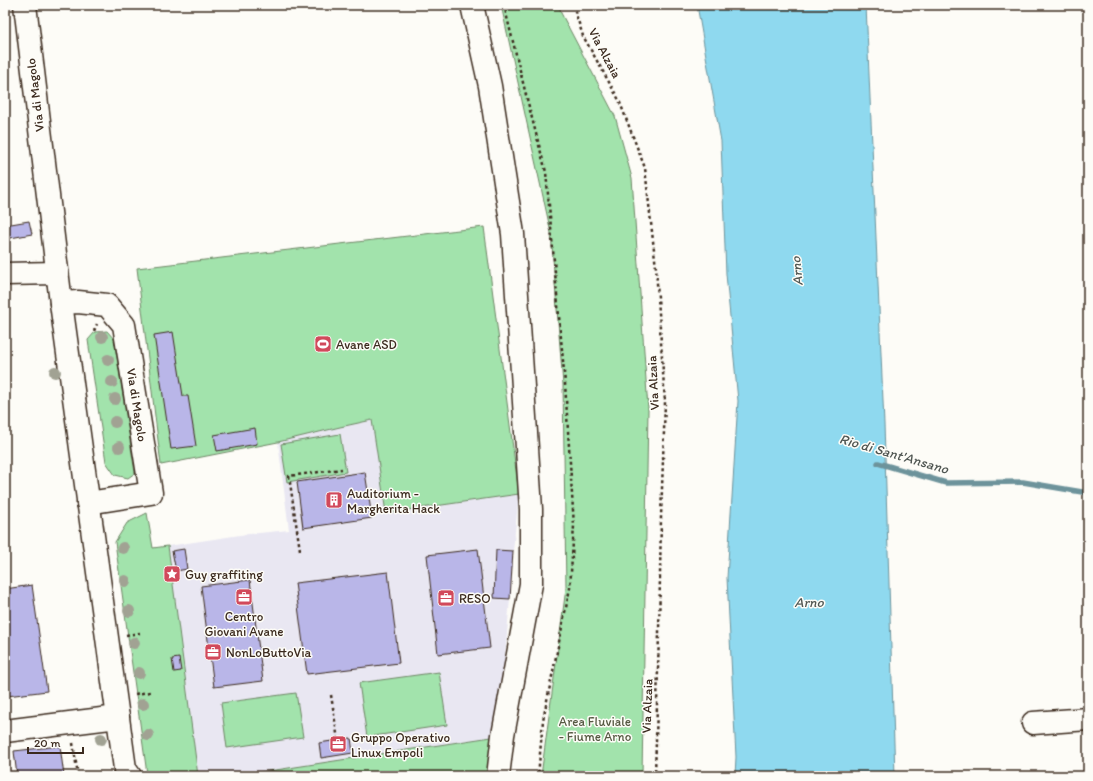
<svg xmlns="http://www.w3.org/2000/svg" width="1093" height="781" font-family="Itim,sans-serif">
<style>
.built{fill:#e9e7f2}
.green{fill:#a2e3ac;stroke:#6e8665}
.water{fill:#8fd9ef;stroke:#6d939b}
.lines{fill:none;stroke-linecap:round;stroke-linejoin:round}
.stream{stroke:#6d939b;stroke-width:5.5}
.building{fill:#b9b6e8;stroke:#3b2a1e}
.minor-casing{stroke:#3b2a1e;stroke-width:25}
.major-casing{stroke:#3b2a1e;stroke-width:25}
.path{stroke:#3b2a1e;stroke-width:2.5;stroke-dasharray:3 3;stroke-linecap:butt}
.minor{stroke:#fdfcf7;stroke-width:22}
.major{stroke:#fdfcf7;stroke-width:22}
.tree{fill:#a1a293}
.labels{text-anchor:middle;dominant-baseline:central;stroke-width:3;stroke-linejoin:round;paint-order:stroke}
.street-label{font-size:13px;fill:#3b2a1e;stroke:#fdfcf7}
.poi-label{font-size:13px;fill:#3b2a1e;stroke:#fdfcf7;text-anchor:start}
.park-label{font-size:13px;fill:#555842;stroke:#fdfcf7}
.water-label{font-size:14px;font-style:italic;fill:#505652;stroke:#fdfcf7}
</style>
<rect width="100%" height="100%" fill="#fdfcf7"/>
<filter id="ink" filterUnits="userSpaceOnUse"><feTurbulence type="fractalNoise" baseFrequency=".025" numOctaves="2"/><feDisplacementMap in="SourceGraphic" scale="8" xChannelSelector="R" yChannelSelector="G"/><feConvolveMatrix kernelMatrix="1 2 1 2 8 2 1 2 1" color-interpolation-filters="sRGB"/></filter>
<g filter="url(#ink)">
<polygon class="built" points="373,420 386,513 519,494 513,551 510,599 498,736 239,776 198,776 168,546 240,535 289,530 278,442 340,427"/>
<g class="green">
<polygon points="501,5 559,5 561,13 615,116 632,178 648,409 642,776 541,776 566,588 563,385 551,233"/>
<polygon points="484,227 519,494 386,513 372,420 340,427 278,442 161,465 137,268"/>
<polygon points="107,331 114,339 135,473 128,478 115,475 106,462 88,340 95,332"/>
<polygon points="340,434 346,472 287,482 281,444"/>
<polygon points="147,513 153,548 168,546 198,776 150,776 147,774 115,542 127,523"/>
<polygon points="439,672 447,725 367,737 359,683"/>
<polygon points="296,693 303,737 227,748 221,703"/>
<polygon points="498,736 492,776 243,776 243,775"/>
</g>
<polygon class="water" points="697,5 866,5 884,424 895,776 735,776 736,757 727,578 738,401 726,274 721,141"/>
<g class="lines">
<polyline class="stream" points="878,463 946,483 1023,482 1088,493"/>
</g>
<g class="building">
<polygon points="29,221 32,234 5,239 5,225"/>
<polygon points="173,332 183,396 188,396 196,446 171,449 154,335"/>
<polygon points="255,428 257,444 217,451 214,435"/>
<polygon points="365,472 372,518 303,528 297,482"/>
<polygon points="184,549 187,569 176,571 172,551"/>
<polygon points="478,549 490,648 438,654 427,555"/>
<polygon points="496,550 513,551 510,599 494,598"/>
<polygon points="388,572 399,663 307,674 295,583"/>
<polygon points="250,580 263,681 214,687 201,586"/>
<polygon points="32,585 47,691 7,696 5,684 5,589"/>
<polygon points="179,658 181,671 174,672 172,659"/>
<polygon points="351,738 353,753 321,758 319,743"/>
<polygon points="60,746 64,776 17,776 14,751"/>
</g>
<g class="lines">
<g class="minor-casing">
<g id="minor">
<polyline points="25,5 61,303 126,776"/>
<polyline points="472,5 490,86 513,234 531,509 531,584 503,735 498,776"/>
<polyline points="5,274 57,273"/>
<polyline points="61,303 78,302 107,305 124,325 151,493 88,503"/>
<polyline points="1033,723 1088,719"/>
<polyline points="5,731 118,717"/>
</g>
</g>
<g class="major-casing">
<polyline id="major" points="125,769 130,776"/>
</g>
<g class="path">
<polyline points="504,5 527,99 546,172 565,383 574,526 570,588 543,720 538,776"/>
<polyline points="573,5 583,36 619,100 645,168 656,268 665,402 661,517 659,633 655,776"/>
<polyline points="94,331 97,324"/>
<polyline points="300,550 289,476 342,469"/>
<polyline points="126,635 140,633"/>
<polyline points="135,694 150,692"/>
<polyline points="331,695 338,740"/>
<polyline points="73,743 78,776"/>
</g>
<use href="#minor" class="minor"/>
<use href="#major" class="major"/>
</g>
<g class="tree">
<circle cx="102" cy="337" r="6"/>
<circle cx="108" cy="360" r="6"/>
<circle cx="55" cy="372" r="6"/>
<circle cx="112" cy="382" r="6"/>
<circle cx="115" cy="399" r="6"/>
<circle cx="115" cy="422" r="6"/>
<circle cx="119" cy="447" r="6"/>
<circle cx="123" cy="548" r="6"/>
<circle cx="125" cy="581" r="6"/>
<circle cx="129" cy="611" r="6"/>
<circle cx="134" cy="643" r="6"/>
<circle cx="139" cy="673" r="6"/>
<circle cx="143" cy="704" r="6"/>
<circle cx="148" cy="735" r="6"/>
<circle cx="101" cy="739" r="6"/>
</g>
</g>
<defs>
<g id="stadium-square" transform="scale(0.9)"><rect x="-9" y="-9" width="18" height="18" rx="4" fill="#d1495b" stroke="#fdfcf7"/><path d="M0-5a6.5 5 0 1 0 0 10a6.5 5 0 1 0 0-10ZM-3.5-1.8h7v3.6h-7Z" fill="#fff"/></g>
<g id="building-square" transform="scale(0.9)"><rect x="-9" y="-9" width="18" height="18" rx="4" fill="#d1495b" stroke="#fdfcf7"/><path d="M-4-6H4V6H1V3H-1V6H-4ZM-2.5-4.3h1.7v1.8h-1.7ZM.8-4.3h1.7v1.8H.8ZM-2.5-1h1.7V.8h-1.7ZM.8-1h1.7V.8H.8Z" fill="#fff"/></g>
<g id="sight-square" transform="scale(0.9)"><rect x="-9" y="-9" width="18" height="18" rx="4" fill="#d1495b" stroke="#fdfcf7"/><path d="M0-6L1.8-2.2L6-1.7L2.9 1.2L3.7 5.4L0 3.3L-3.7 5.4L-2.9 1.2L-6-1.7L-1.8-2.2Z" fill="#fff"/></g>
<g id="office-square" transform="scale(0.9)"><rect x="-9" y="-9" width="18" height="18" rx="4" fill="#d1495b" stroke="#fdfcf7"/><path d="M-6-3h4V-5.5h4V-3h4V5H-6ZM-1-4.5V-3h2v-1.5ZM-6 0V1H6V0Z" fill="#fff"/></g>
</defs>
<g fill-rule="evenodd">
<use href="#stadium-square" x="323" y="344"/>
<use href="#building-square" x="334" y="500"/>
<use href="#sight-square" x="172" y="574"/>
<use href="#office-square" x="244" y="597"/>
<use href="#office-square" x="446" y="598"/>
<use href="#office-square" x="213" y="652"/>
<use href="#office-square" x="338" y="744"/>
</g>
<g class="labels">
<g class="street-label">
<text transform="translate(605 53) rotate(62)">Via Alzaia</text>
<text transform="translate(35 95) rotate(-97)">Via di Magolo</text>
<text transform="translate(653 383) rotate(-93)">Via Alzaia</text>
<text transform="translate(137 405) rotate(81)">Via di Magolo</text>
<text transform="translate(647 706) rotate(-88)">Via Alzaia</text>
</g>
<g class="poi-label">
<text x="336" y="344">Avane ASD</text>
<text x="347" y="493">Auditorium -<tspan x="347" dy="15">Margherita Hack</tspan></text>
<text x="185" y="574">Guy graffiting</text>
<text x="459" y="598">RESO</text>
<text x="244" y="616" text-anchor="middle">Centro<tspan x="244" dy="15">Giovani Avane</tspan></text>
<text x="226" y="652">NonLoButtoVia</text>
<text x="351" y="737">Gruppo Operativo<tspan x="351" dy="15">Linux Empoli</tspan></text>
</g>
<g class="park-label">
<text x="595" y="721">Area Fluviale<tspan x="595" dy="15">- Fiume Arno</tspan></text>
</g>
<g class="water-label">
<text transform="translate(797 271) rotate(-95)">Arno</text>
<text transform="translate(894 454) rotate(16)">Rio di Sant'Ansano</text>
<text x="809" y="602">Arno</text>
</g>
</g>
<rect width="1093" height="781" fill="none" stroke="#fdfcf7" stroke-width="20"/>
<rect x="10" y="10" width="1073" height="761" fill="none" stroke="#3b2a1e" stroke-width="1.5" filter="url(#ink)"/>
<path d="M28 747v6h55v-6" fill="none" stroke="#3b2a1e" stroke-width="2"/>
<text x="34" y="747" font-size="12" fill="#3b2a1e" stroke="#fdfcf7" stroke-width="3" paint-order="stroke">20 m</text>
</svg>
